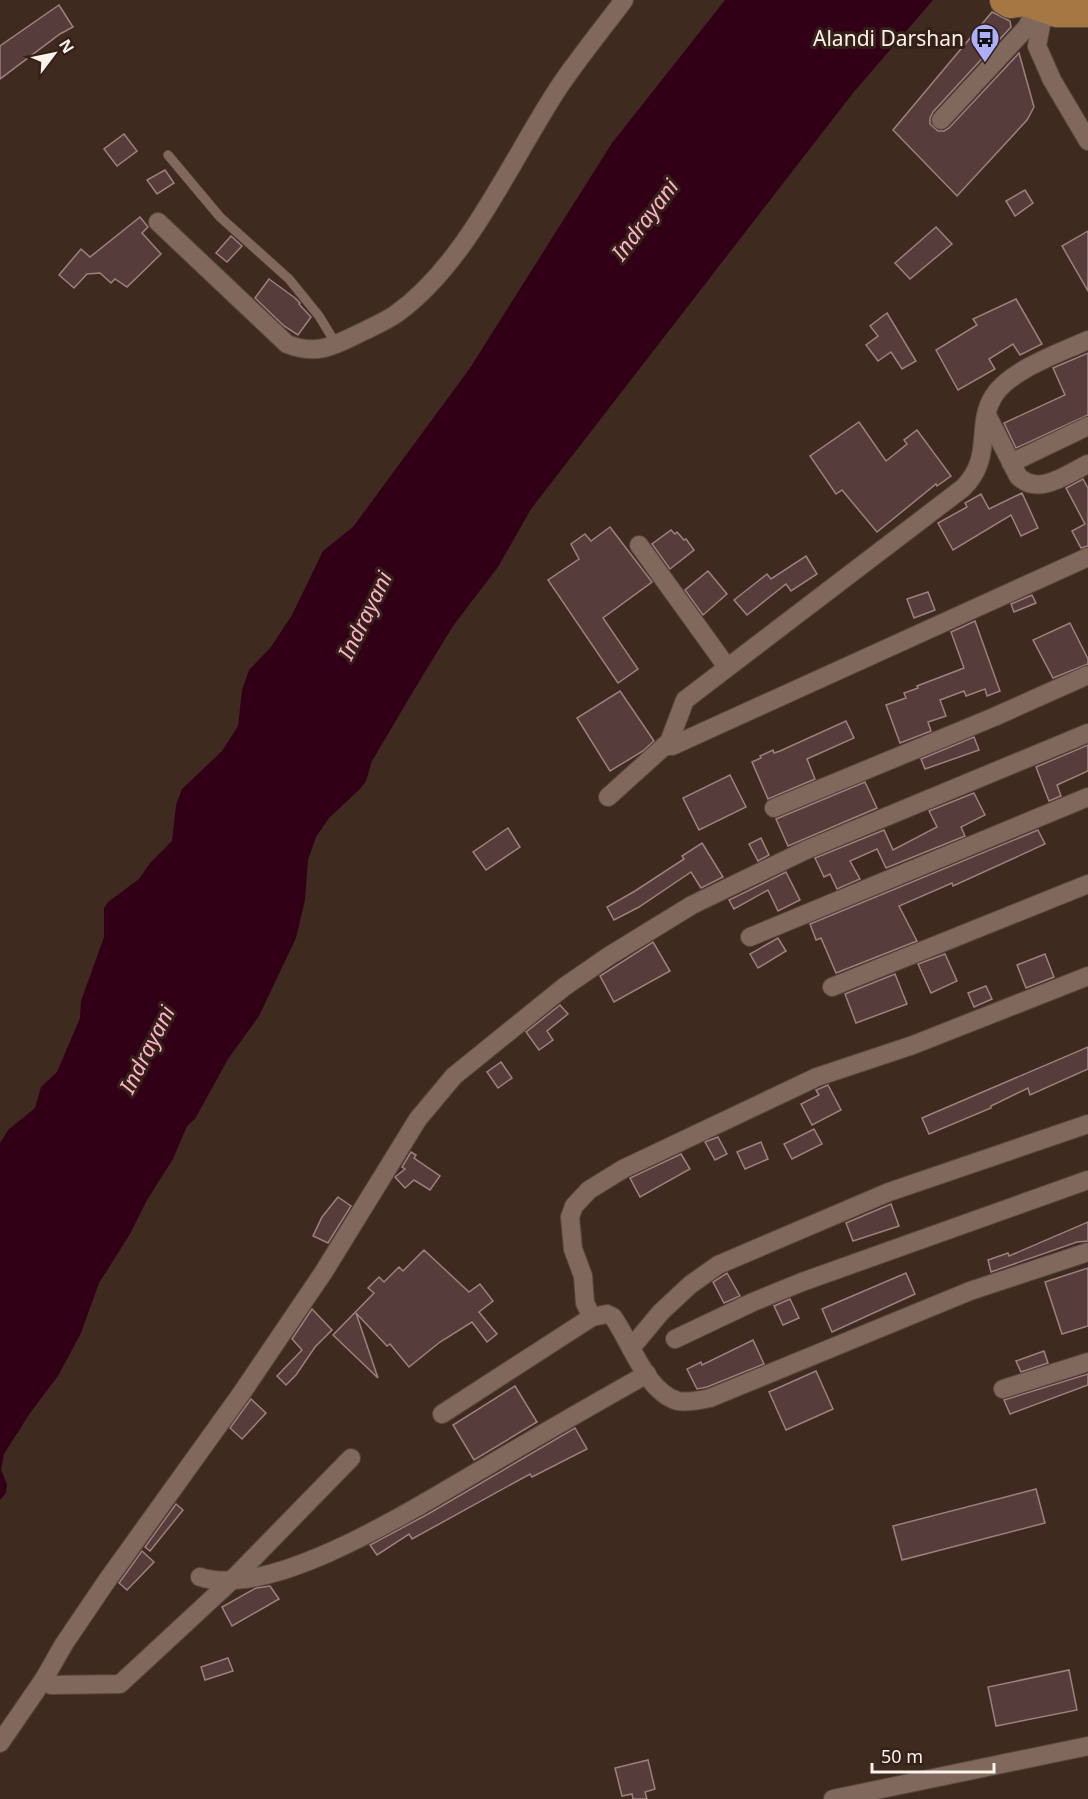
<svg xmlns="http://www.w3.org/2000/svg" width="1088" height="1799" font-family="'Noto Sans',sans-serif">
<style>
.water{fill:#310017}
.building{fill:#563d3c;stroke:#9d807e;stroke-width:1.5}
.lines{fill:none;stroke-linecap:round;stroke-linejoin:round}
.lane-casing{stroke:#59483f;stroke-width:10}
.street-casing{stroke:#59483f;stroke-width:20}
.primary-casing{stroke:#59483f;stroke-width:32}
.lane{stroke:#80685d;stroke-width:9}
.street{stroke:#80685d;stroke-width:18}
.primary{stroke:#a57843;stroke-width:30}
.labels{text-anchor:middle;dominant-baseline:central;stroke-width:6;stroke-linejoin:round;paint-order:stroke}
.poi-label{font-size:21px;fill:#fdf2ec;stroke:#342017;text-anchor:end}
.water-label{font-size:22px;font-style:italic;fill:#fcb1ca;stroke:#342017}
</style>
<rect width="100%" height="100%" fill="#3f2a20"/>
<polygon class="water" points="725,0 933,0 853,93 531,509 498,567 453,626 414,690 372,761 366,781 360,789 329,818 316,837 308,860 305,900 296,938 259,1016 228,1059 195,1119 187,1126 173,1159 147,1200 130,1234 99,1283 81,1333 58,1376 30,1413 4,1454 1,1470 7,1484 6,1493 0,1500 0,1143 8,1130 35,1108 41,1087 57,1072 80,1018 81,1001 104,937 104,908 108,902 139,879 150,863 172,841 176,805 182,789 222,751 238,726 242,690 249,670 271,647 292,615 323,551 353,527 470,368 612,143"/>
<g class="building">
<polygon points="59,5 73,27 60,34 0,79 0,46"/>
<polygon points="992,12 1010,21 1011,27 933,112 930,118 930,124 938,131 944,131 949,128 1019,53 1034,107 1027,120 957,196 893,130"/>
<polygon points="124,134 137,151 117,166 104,149"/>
<polygon points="165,170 174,183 157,194 147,180"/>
<polygon points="1025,190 1033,203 1015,216 1006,201"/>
<polygon points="140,217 148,227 142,233 161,254 127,287 115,279 111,283 100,273 87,274 74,288 59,275 81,249 90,257"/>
<polygon points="936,227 952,244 910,279 895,263"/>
<polygon points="1088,231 1088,291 1062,246"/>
<polygon points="231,236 242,246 227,262 216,253"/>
<polygon points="269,279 295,298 300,303 299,304 311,317 298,335 284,326 255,298"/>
<polygon points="1016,299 1042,344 1020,355 1013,344 989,359 995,369 958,390 936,350 977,325 973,319"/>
<polygon points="887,313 916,361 902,369 891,352 878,361 866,345 878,336 870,326"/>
<polygon points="1088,353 1088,415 1016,448 1004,423 1065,395 1053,368"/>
<polygon points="859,422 886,461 907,444 904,440 917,430 951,476 937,486 936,484 877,532 842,490 836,494 810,456"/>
<polygon points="1083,479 1088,488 1088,546 1081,548 1072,531 1085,524 1066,488"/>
<polygon points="1022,493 1038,528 1021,536 1011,515 953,550 938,523 967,507 965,503 981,494 989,509"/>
<polygon points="610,527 652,582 603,618 638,669 618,683 548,580 579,559 571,544 585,534 591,541"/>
<polygon points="671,530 675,534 677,532 684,540 686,539 694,550 670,569 652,544"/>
<polygon points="806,556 817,574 791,591 786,584 747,615 734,600 767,574 771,579"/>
<polygon points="708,571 727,594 703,615 685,590"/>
<polygon points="928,592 935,610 914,618 907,599"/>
<polygon points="1032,595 1036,603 1014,612 1011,604"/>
<polygon points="975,621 1000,691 987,696 985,689 966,696 964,691 940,700 946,716 928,722 931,731 900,743 886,705 906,698 904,693 918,688 917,686 964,668 951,632"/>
<polygon points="1070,623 1088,659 1088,664 1053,678 1033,640"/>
<polygon points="620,691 654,741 643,751 610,771 577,718"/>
<polygon points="846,721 854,738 807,759 815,779 768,799 752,762 761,758 760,756 773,750 774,753 780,751"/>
<polygon points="974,737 979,750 925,769 921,759"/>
<polygon points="1088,745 1088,771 1057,785 1061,796 1049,801 1036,767"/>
<polygon points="730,775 746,807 699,830 683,798"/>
<polygon points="865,782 877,808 788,846 776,819"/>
<polygon points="974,793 985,815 961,827 965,836 886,868 877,849 850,861 860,879 837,889 830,874 824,877 815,858 884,830 893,850 937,827 929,811"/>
<polygon points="508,828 520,847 486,870 473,852"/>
<polygon points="1038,830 1045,844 953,886 952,883 899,906 917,941 836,973 821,938 816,940 810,924"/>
<polygon points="761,838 769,855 758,861 749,844"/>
<polygon points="702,843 723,877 701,888 691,872 639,907 614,920 607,907 635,891 684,859 682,856"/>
<polygon points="786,872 800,900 778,911 768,890 734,909 729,900"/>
<polygon points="778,938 786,951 758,968 750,954"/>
<polygon points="653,942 670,971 614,1002 600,976"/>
<polygon points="945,954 957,981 931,993 918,964"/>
<polygon points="1045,954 1054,977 1026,988 1017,965"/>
<polygon points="895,974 907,1004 856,1023 845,994"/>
<polygon points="986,986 992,999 974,1007 968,993"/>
<polygon points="560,1005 568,1014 547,1031 553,1040 539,1050 526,1032"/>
<polygon points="1088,1047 1088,1069 1030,1095 1028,1088 991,1106 991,1108 929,1134 922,1118"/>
<polygon points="501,1062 512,1078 498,1088 487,1072"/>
<polygon points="828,1085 841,1110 812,1125 801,1104 819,1095 816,1090"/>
<polygon points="814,1129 822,1144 792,1159 784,1144"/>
<polygon points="718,1137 727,1154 715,1160 705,1142"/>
<polygon points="761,1142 768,1159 745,1169 737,1152"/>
<polygon points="411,1152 416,1155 414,1158 440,1176 430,1190 414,1180 405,1188 395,1177 405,1169 402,1167"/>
<polygon points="681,1154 690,1169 640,1197 630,1178"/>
<polygon points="338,1197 351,1206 328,1243 313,1236 322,1217"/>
<polygon points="891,1204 899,1226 853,1241 846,1223"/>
<polygon points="1088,1222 1088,1241 1077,1242 991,1272 988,1260 1008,1253 1009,1256"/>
<polygon points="424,1250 469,1292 480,1284 493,1301 479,1312 497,1334 487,1342 472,1322 440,1342 409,1367 390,1344 387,1346 356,1313 378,1378 333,1335 374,1293 368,1288 379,1277 384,1282 399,1267 403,1271"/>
<polygon points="1088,1268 1088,1326 1062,1334 1045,1282"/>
<polygon points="727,1273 740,1296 724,1303 713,1282"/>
<polygon points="906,1273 915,1294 832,1332 822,1309"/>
<polygon points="790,1299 799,1318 783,1325 774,1306"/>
<polygon points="312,1309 332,1330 315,1347 296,1375 286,1385 277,1376 302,1350 292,1339"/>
<polygon points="753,1340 764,1364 707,1387 697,1389 687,1369 701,1362 702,1365"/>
<polygon points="1044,1351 1048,1363 1021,1372 1016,1361"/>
<polygon points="816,1371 833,1409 786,1430 769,1392"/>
<polygon points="1088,1374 1088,1385 1010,1414 1004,1400"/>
<polygon points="515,1386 537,1422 474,1460 453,1425"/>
<polygon points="251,1399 266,1413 242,1439 230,1428"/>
<polygon points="575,1428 587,1449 532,1477 530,1474 412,1539 409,1534 377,1555 370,1545 428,1514"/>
<polygon points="1036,1489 1045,1523 902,1560 893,1526"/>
<polygon points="176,1504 183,1510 150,1551 145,1547"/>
<polygon points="142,1551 154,1562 127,1590 119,1583"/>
<polygon points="270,1586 279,1599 232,1626 222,1607 256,1588"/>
<polygon points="228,1658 233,1671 205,1680 201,1667"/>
<polygon points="1069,1670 1077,1710 996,1726 988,1687"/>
<polygon points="648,1760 655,1789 645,1792 647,1799 633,1799 632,1794 622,1796 615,1768"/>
</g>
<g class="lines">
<g class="lane-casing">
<polyline id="lane" points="168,155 220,217 289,279 319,316 336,344"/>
</g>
<g class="street-casing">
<g id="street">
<polyline points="1044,9 1037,46 1052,80 1088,141"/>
<polyline points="941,120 1027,27 1038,6"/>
<path d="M158,222L287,344C317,356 333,346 360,333C372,327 386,321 396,314C469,262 512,157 561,84C581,55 603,28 624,0"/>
<path d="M987,415L1018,476C1038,497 1067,474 1088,464"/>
<polyline points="1011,463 1088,426"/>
<polyline points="639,545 727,667"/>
<polyline points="664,746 672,746 1088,557"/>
<path d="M608,797L669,742L685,700L963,488C994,457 975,427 993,397C1009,370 1060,353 1088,340"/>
<polyline points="774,808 994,717 1088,675"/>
<polyline points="750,937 1088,797"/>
<polyline points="832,987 1088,884"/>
<polyline points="592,1317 585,1303 583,1276 573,1249 570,1217 574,1206 589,1190 623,1169 817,1077 913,1045 1088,976"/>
<polyline points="675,1339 753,1302 802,1282 1088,1180"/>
<polyline points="631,1348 661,1312 690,1285 718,1265 889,1192 1088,1124"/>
<polyline points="1003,1389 1088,1362"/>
<path d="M442,1414L592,1317L607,1314L613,1317C631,1342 646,1392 678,1401C688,1403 700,1400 710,1398L970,1291L1088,1252"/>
<path d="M200,1577C274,1600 419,1505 484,1468C538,1436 592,1405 647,1374"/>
<polyline points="44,1679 51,1685 120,1684 230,1582 351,1458"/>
<polyline points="0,1743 44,1679 64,1644 106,1582 241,1394 323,1273 418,1119 454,1076 564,987 609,956 692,905 806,850 1088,733"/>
<polyline points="833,1799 1088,1746"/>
</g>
</g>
<g class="primary-casing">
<polyline id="primary" points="1005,0 1010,3 1026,1 1057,12 1088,12"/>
</g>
<use href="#lane" class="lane"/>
<use href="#street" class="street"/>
<use href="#primary" class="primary"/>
</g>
<defs>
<g id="bus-pin" transform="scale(1.5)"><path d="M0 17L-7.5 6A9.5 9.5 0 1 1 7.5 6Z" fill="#afaefa" stroke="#342017"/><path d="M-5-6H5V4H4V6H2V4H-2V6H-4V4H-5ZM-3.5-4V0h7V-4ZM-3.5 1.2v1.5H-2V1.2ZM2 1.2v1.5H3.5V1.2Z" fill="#111"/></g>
</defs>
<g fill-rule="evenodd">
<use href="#bus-pin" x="985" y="38"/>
</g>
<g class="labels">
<g class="poi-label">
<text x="964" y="38">Alandi Darshan</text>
</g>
<g class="water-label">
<text transform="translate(644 219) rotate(-53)">Indrayani</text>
<text transform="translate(364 615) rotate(-64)">Indrayani</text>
<text transform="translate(146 1049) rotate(-63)">Indrayani</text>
</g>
</g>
<g transform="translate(54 54) rotate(58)" stroke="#342017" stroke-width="4.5" paint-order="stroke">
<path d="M0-4.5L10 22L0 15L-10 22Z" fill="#fdf2ec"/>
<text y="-9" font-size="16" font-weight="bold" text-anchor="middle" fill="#fdf2ec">N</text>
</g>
<path d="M872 1763v9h122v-9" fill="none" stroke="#fdf2ec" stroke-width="3"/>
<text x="881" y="1763" font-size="18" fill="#fdf2ec" stroke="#342017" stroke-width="4.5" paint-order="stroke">50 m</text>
</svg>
